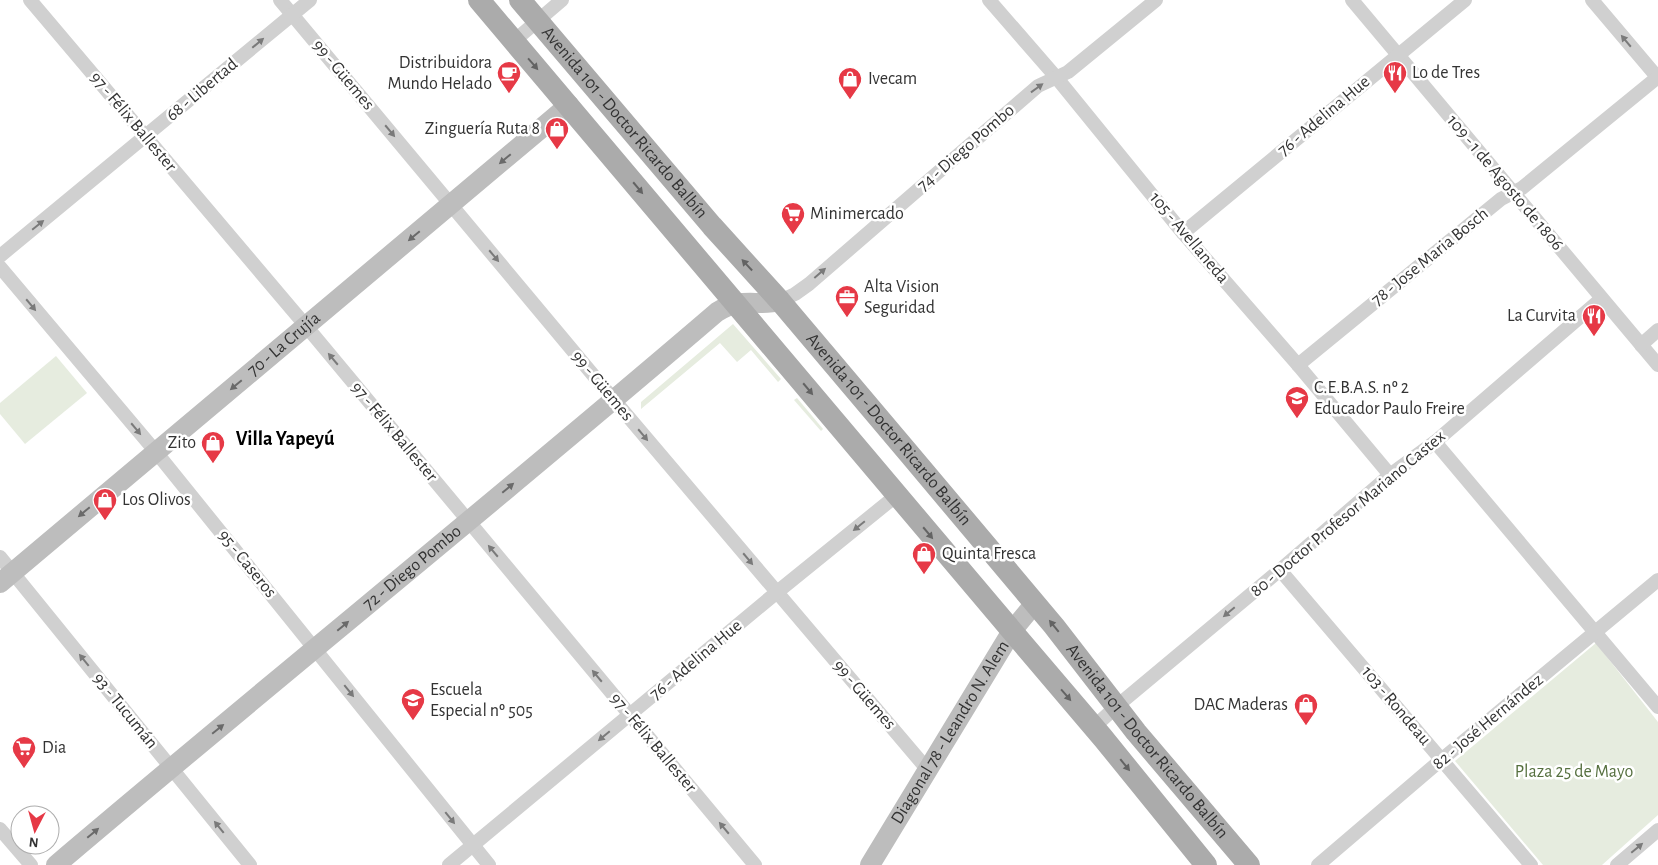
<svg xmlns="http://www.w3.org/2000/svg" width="1658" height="865" font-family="'Alegreya Sans',sans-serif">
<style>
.green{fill:#e6ecdf}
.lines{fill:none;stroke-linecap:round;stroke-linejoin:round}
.street{stroke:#d0d0d0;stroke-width:14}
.secondary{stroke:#bdbdbd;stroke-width:20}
.primary{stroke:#ababab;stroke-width:22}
.oneway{fill:#7a7a7a}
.oneway2{fill:#636363}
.oneway3{fill:#6a6a6a}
.labels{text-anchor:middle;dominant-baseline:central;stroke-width:5;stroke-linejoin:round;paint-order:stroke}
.poi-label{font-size:18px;fill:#333;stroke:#fff;text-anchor:start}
.street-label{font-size:18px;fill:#333;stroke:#fff}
.park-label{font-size:18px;fill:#56703f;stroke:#fff}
.quarter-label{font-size:20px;font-weight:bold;fill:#000;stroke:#fff}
</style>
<rect width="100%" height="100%" fill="#fff"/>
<g class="green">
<polygon points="733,324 781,379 778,382 751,350 737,362 720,343 641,409 641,402"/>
<polygon points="56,356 87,393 25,444 0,414 0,403"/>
<polygon points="797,398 823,429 821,431 794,400"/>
<polygon points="1596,643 1658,722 1658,815 1602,865 1543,865 1455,761"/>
</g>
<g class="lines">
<g class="street">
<polyline points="30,0 306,326 755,865"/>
<polyline points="280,0 614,400 927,769"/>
<polyline points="989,0 1056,77 1183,233 1298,365 1390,475"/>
<polyline points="1352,0 1658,365"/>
<polyline points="1592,0 1658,78"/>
<polyline points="514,41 562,0"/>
<polyline points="1183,233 1465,0"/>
<polyline points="0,256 310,0"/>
<polyline points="0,267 156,452 489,865"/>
<polyline points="780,301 795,294 809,284 1038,86 1068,72 1156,0"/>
<polyline points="1641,345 1658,330"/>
<polyline points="1298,365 1501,199 1522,188 1658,77"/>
<polyline points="1435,442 1658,707"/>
<polyline points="0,557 250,865"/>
<polyline points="1280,570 1531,865"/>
<polyline points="1094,727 1117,706 1280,570 1390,475 1435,442 1601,299"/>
<polyline points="0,829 31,865"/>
<polyline points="449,865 776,593 897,495"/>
<polyline points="1318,865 1441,760 1658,580"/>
<polyline points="1617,865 1658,830"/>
</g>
<g class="secondary">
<path id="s1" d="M0,583L569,105"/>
<path id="s2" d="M56,865C275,679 499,499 717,312C742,296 756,307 780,301"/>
<path id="s3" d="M870,865L1012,631L1035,603"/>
</g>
<g class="primary">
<polyline points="479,0 1012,631 1103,738 1206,865"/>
<path id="s4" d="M520,0L712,226L780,301L911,456L1054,626L1136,732L1249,865"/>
</g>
</g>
<defs><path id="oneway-solid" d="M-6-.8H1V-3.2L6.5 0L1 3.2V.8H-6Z" transform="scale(1.25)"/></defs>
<g class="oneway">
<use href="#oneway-solid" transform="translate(1626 41) rotate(-130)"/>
<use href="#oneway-solid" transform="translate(258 43) rotate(-40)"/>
<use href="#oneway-solid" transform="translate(1037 88) rotate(-36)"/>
<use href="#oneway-solid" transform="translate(390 131) rotate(50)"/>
<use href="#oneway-solid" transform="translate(38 225) rotate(-39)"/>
<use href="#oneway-solid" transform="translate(494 256) rotate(50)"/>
<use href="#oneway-solid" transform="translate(820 273) rotate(-41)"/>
<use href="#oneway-solid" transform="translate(31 305) rotate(50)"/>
<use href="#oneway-solid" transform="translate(333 359) rotate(-130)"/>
<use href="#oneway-solid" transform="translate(136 429) rotate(50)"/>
<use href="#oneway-solid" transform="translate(643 435) rotate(50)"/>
<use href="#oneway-solid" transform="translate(859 526) rotate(141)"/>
<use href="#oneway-solid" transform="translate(493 551) rotate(-130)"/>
<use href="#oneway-solid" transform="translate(748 559) rotate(50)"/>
<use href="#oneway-solid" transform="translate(1229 612) rotate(140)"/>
<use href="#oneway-solid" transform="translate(84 660) rotate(-129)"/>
<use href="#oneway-solid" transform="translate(597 676) rotate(-130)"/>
<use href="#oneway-solid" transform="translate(349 691) rotate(51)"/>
<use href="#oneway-solid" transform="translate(604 736) rotate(140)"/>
<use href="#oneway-solid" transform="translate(450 818) rotate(51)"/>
<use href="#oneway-solid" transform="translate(219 827) rotate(-129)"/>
<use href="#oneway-solid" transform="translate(724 828) rotate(-130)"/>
<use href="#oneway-solid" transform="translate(1637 848) rotate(-40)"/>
</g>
<g class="oneway2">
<use href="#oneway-solid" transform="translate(533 64) rotate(49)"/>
<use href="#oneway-solid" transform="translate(638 188) rotate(50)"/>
<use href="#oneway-solid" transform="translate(747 265) rotate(-133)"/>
<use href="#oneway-solid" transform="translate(808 389) rotate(50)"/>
<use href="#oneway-solid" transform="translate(928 533) rotate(50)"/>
<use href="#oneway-solid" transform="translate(1054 626) rotate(-129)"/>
<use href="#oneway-solid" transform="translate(1066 695) rotate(49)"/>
<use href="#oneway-solid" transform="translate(1125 765) rotate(51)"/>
</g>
<g class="oneway3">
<use href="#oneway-solid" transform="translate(505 159) rotate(140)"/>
<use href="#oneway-solid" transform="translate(414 236) rotate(140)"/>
<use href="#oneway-solid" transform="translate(236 385) rotate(140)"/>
<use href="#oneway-solid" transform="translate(508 488) rotate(-40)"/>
<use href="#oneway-solid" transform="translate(84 512) rotate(140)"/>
<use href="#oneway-solid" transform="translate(343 626) rotate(-40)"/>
<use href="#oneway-solid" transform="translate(218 729) rotate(-39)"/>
<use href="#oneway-solid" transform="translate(93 833) rotate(-40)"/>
</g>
<defs>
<g id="cafe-pin" transform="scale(1.25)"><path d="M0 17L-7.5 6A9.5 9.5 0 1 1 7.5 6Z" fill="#e63946" stroke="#fff"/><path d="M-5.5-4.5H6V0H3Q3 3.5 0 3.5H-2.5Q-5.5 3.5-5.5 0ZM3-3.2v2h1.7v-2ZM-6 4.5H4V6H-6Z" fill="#fff"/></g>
<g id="restaurant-pin" transform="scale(1.25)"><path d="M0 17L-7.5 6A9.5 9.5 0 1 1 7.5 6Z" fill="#e63946" stroke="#fff"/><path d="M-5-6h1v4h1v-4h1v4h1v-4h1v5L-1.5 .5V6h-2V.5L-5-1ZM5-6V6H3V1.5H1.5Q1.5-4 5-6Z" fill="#fff"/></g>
<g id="shop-pin" transform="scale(1.25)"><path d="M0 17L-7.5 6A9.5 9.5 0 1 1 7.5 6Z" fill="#e63946" stroke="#fff"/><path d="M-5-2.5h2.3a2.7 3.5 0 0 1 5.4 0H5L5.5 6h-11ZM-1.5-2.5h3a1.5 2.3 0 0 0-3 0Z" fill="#fff"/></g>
<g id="supermarket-pin" transform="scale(1.25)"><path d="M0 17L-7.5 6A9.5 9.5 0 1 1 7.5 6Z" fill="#e63946" stroke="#fff"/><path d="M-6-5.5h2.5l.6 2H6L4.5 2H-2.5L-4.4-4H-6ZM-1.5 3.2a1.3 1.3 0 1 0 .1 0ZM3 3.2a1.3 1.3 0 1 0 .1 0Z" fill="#fff"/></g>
<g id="office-pin" transform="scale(1.25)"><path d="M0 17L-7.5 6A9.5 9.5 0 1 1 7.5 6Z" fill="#e63946" stroke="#fff"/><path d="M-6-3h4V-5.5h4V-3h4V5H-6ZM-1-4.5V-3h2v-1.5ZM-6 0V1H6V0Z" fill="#fff"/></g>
<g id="school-pin" transform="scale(1.25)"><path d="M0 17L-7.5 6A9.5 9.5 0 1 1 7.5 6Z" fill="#e63946" stroke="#fff"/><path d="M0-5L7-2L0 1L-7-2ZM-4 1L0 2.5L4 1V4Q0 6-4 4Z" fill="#fff"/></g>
</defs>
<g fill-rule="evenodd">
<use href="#cafe-pin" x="509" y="73"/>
<use href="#restaurant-pin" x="1395" y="73"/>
<use href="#shop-pin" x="850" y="79"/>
<use href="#shop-pin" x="557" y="129"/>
<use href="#supermarket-pin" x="793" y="214"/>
<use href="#office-pin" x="847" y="297"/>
<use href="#restaurant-pin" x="1594" y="316"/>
<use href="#school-pin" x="1297" y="398"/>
<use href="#shop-pin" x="213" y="443"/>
<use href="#shop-pin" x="105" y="500"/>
<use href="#shop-pin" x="924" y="554"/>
<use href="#school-pin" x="413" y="700"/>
<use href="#shop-pin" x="1306" y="705"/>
<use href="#supermarket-pin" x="24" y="748"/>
</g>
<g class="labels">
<g class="poi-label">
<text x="492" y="63" text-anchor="end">Distribuidora<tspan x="492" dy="21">Mundo Helado</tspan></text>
<text x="1412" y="73">Lo de Tres</text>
<text x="868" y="79">Ivecam</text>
<text x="540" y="129" text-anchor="end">Zinguería Ruta 8</text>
<text x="810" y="214">Minimercado</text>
<text x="864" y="287">Alta Vision<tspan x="864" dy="21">Seguridad</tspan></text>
<text x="1576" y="316" text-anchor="end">La Curvita</text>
<text x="1314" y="388">C.E.B.A.S. nº 2<tspan x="1314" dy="21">Educador Paulo Freire</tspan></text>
<text x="196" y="443" text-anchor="end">Zito</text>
<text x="122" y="500">Los Olivos</text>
<text x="942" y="554">Quinta Fresca</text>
<text x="430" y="690">Escuela<tspan x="430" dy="21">Especial nº 505</tspan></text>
<text x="1288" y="705" text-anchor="end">DAC Maderas</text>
<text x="42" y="748">Dia</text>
</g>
<g class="street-label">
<text transform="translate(343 75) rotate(50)">99 - Güemes</text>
<text transform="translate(202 90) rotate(-40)">68 - Libertad</text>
<text transform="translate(1324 116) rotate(-40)">76 - Adelina Hue</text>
<text transform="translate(133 122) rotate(50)">97 - Félix Ballester</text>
<text stroke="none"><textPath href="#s4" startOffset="161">Avenida 101 - Doctor Ricardo Balbín</textPath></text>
<text transform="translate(966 148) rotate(-41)">74 - Diego Pombo</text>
<text transform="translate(1505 183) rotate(50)">109 - 1 de Agosto de 1806</text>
<text transform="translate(1189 238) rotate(50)">105 - Avellaneda</text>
<text transform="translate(1430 257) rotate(-39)">78 - Jose Maria Bosch</text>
<text stroke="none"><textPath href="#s1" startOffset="371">70 - La Crujía</textPath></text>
<text transform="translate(602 386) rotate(50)">99 - Güemes</text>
<text stroke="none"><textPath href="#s4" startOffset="566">Avenida 101 - Doctor Ricardo Balbín</textPath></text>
<text transform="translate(394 432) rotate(50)">97 - Félix Ballester</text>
<text transform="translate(1348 514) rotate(-40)">80 - Doctor Profesor Mariano Castex</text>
<text transform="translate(247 564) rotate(51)">95 - Caseros</text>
<text stroke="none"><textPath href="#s2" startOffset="464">72 - Diego Pombo</textPath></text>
<text transform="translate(696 660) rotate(-40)">76 - Adelina Hue</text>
<text transform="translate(864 695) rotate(49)">99 - Güemes</text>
<text transform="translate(1396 706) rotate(50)">103 - Rondeau</text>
<text transform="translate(125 711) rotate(51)">93 - Tucumán</text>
<text transform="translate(1488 722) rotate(-40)">82 - José Hernández</text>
<text stroke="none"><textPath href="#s3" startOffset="155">Diagonal 78 - Leandro N. Alem</textPath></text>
<text stroke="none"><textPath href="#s4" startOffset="971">Avenida 101 - Doctor Ricardo Balbín</textPath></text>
<text transform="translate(653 743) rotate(50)">97 - Félix Ballester</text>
</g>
<g class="park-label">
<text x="1574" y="772">Plaza 25 de Mayo</text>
</g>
<g class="quarter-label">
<text x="285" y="439">Villa Yapeyú</text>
</g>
</g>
<g transform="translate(35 830) rotate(186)"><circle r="24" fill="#ffffff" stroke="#adadad"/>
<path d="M0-4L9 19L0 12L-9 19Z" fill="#e63946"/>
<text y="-8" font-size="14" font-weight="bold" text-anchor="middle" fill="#333333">N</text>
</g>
</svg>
